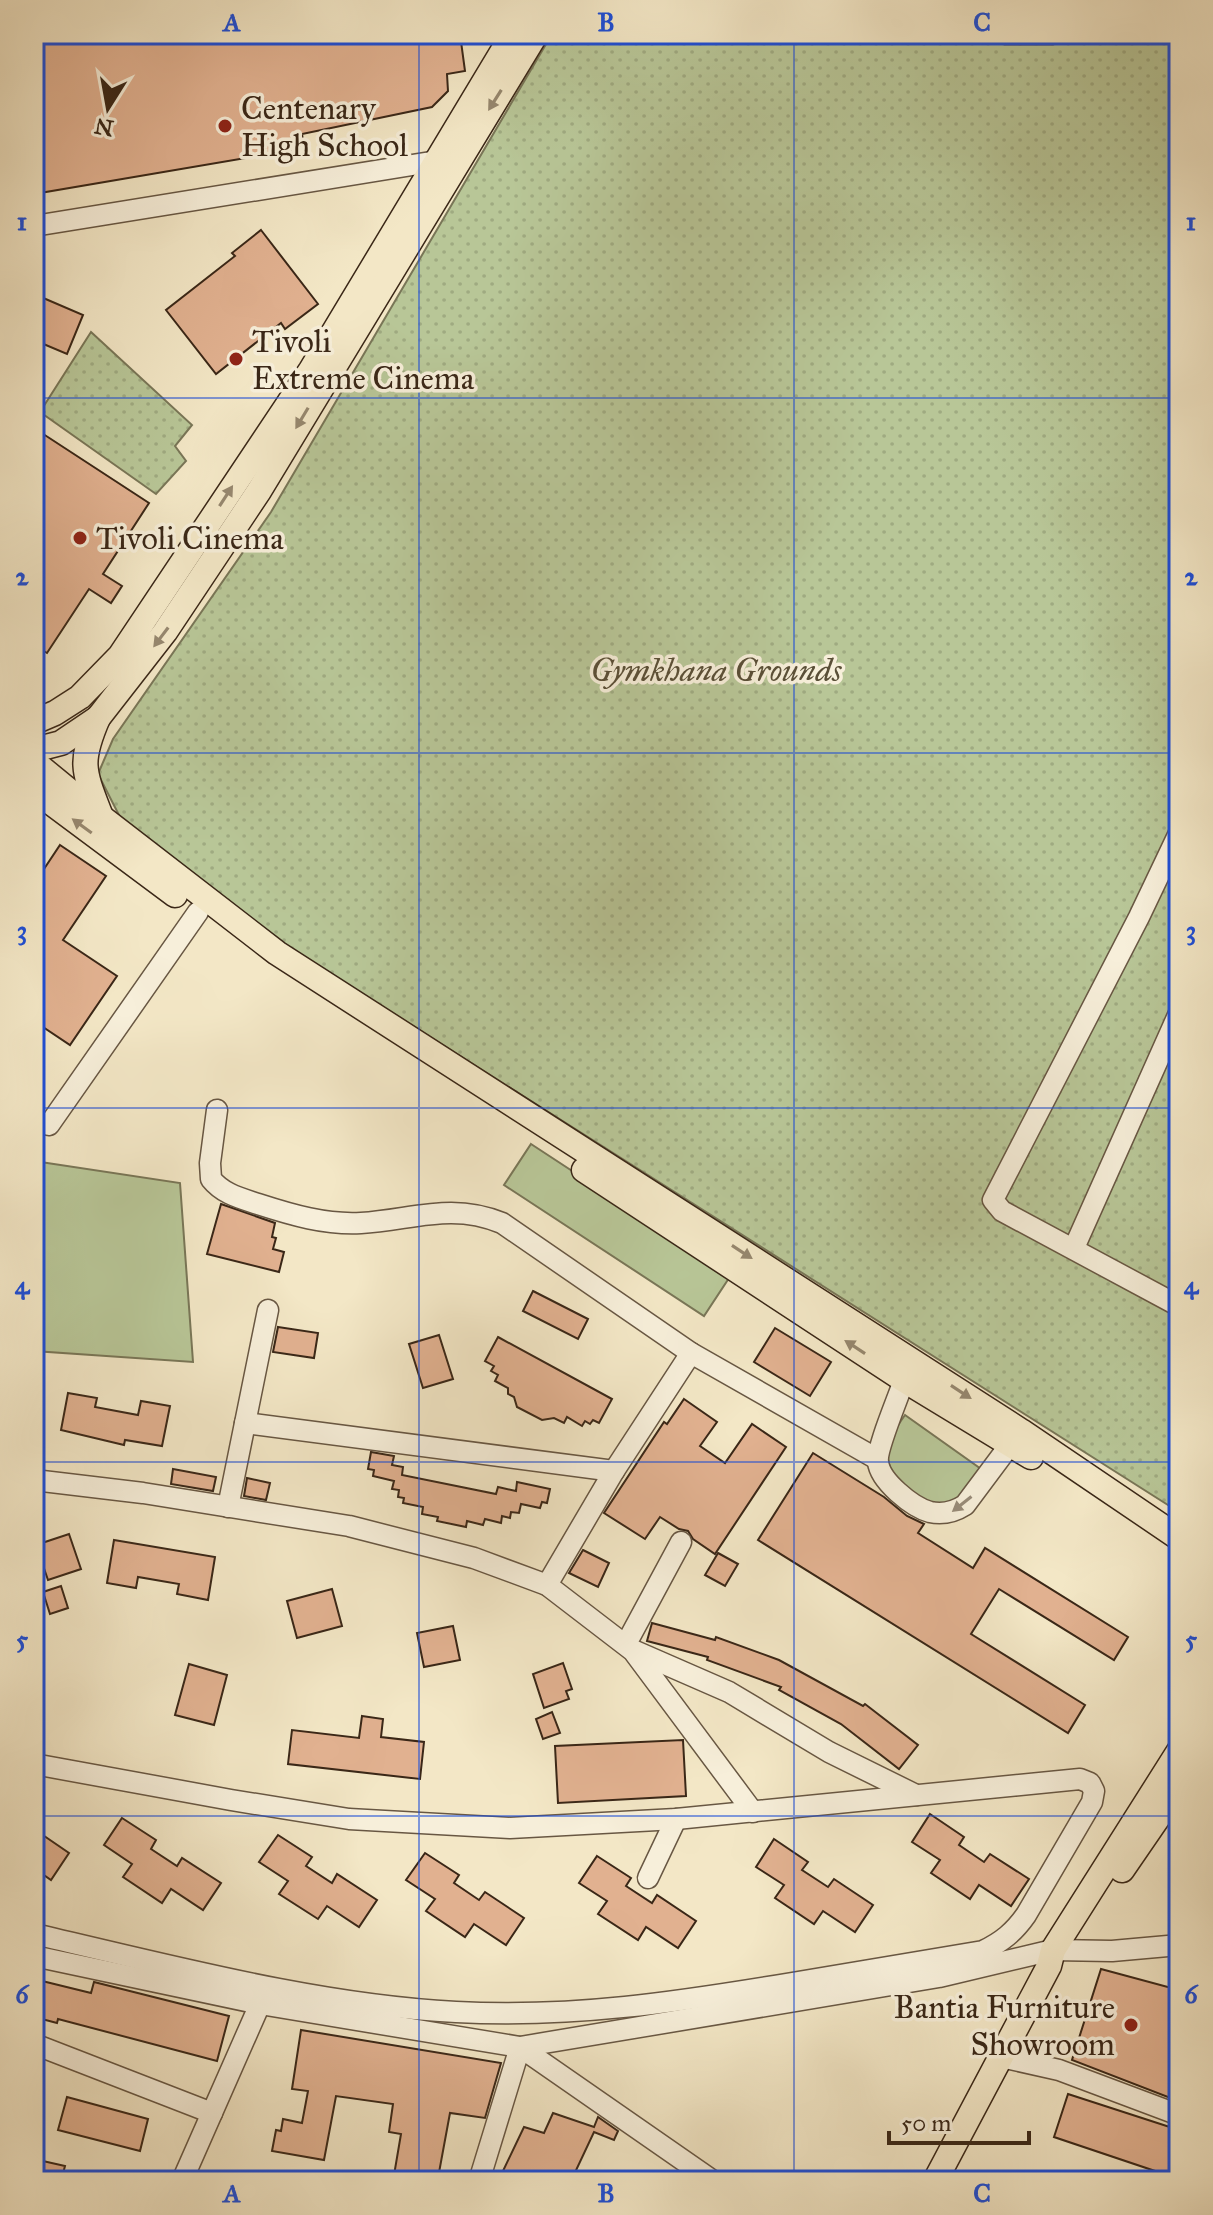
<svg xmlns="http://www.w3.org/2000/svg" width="1213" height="2215" font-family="'IM FELL Great Primer',serif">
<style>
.grass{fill:#b8c697;stroke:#797657;stroke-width:2}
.park{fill:url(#park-dots);stroke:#797657;stroke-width:2}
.building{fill:#e1b190;stroke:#3a2717;stroke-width:2}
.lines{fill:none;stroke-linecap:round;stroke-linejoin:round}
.minor-casing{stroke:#685743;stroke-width:23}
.major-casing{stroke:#3a2717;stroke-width:27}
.minor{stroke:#f7efda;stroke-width:20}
.major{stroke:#f3e7c6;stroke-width:24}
.oneway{fill:#96876e}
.oneway2{fill:#988b78}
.grid{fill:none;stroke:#1d4ed8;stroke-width:2;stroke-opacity:0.55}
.poi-dot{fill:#8f2418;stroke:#f7efda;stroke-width:3}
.labels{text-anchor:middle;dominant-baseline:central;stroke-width:7;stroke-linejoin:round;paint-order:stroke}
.poi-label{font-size:32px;fill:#3a2717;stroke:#f7efda;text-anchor:start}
.park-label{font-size:32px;font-style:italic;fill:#5a4f37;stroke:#f7efda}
.neatline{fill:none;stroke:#1d4ed8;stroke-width:3}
.grid-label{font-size:26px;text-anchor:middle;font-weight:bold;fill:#1d4ed8}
</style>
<defs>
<pattern id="park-dots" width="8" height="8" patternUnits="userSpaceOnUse" patternTransform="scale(2)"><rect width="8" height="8" fill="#b8c697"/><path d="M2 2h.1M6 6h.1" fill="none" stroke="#9faa81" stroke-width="1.8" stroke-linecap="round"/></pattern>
</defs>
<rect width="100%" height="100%" fill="#f3e7c6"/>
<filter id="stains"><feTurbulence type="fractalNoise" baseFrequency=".0025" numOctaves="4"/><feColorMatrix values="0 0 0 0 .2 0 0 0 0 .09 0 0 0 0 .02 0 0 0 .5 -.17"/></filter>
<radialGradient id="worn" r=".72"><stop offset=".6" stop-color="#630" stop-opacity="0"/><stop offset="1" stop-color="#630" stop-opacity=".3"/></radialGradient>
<g class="grass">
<polygon points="531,1144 731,1275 704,1316 504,1185"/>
<polygon points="34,1161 180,1183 193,1362 34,1351"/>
<path d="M905,1415L981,1469C972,1480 964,1496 951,1502C929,1513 886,1479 888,1455C888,1441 897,1426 905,1415Z"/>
</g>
<g class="park">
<polygon points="552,34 1179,34 1179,1512 282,943 122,821 98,774 113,739 271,512"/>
<polygon points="91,332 192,425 175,446 186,461 156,494 40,412"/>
</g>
<g class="building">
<polygon points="34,34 413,34 413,38 460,34 465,71 447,74 448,91 432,107 302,134 304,148 34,194"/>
<polygon points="261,230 318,304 285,329 281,323 216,374 166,310 235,256 232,253"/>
<polygon points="34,294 83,315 67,354 34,340"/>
<polygon points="34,428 149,503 103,574 122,586 111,603 89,589 47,653 34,645"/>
<polygon points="60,845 106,876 63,940 117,976 70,1045 34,1021 34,884"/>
<polygon points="221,1204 275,1223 272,1237 276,1238 273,1249 284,1252 279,1272 207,1254"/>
<polygon points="533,1291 588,1319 578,1339 523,1311"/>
<polygon points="278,1327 318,1333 314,1358 273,1352"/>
<polygon points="775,1328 831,1362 810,1396 754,1362"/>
<polygon points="439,1335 453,1379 423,1388 409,1344"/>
<polygon points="498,1337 612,1399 599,1423 593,1420 590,1424 585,1421 582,1426 567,1417 564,1423 554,1418 542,1420 517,1407 514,1397 508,1394 508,1388 495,1381 498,1375 491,1371 494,1366 485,1361"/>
<polygon points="68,1393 97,1398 95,1407 138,1415 141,1401 170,1406 162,1446 125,1440 124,1445 61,1430"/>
<polygon points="684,1399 717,1422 700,1446 725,1463 752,1424 786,1447 715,1554 693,1539 688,1531 679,1529 660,1517 645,1539 604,1513 664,1422 667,1424"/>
<polygon points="371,1452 394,1456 392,1465 403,1467 402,1475 496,1494 498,1487 516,1491 517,1482 550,1489 547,1503 542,1502 540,1508 521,1504 519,1513 511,1512 510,1518 502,1516 501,1523 485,1519 483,1525 467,1521 466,1527 437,1521 438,1517 422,1514 423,1507 403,1503 404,1498 398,1497 399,1490 392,1489 394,1481 373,1476 374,1470 368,1469"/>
<polygon points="813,1453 884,1497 907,1516 924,1524 918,1533 973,1568 985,1548 1128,1637 1114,1660 999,1589 971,1634 1085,1705 1068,1733 758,1540"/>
<polygon points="173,1469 216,1477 213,1491 171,1484"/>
<polygon points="247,1478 270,1483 266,1500 244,1496"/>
<polygon points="69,1534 81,1569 48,1580 36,1545"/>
<polygon points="114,1540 215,1557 208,1600 177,1594 179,1584 138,1577 136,1588 107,1583"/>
<polygon points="583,1550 609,1563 598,1587 569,1573"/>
<polygon points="718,1553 738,1564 725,1586 705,1575"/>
<polygon points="61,1586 68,1608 50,1614 43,1592"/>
<polygon points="332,1589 342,1626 297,1638 287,1601"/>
<polygon points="652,1623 715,1640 716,1637 779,1660 863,1706 865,1704 918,1745 899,1769 841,1724 779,1690 781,1687 707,1660 708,1657 647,1641"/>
<polygon points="453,1626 460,1660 424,1667 417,1633"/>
<polygon points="563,1663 572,1689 566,1691 569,1699 544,1708 533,1674"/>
<polygon points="189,1664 227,1675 214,1725 175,1715"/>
<polygon points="552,1712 560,1733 543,1739 536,1719"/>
<polygon points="362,1716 383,1719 381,1737 424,1742 420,1779 288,1764 292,1730 359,1738"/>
<polygon points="683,1740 686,1796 558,1803 555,1746"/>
<polygon points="930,1814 964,1837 959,1845 984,1862 990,1854 1029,1879 1011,1906 979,1885 970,1899 931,1873 940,1860 912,1842"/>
<polygon points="122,1818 156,1840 151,1849 177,1866 182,1858 221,1883 203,1910 171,1889 162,1903 123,1877 132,1864 104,1845"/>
<polygon points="34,1829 69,1853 51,1880 34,1868"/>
<polygon points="278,1835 312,1857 306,1866 332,1883 337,1874 377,1900 359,1927 327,1906 318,1919 279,1894 288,1881 259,1862"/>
<polygon points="774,1839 808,1862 802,1870 828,1887 834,1879 873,1905 855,1932 823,1911 814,1924 775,1898 784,1885 756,1867"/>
<polygon points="425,1853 459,1875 454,1883 479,1900 485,1892 524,1918 506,1945 474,1924 465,1937 426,1911 435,1899 406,1880"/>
<polygon points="597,1856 631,1878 626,1886 652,1903 657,1895 696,1921 678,1948 646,1927 638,1940 598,1914 607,1901 579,1883"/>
<polygon points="1101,1969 1179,1990 1179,2085 1173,2099 1072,2060"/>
<polygon points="34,1979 91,1993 94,1982 229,2016 217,2061 58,2019 57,2023 34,2017"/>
<polygon points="301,2030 501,2063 485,2118 450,2113 438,2178 427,2175 425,2181 393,2181 401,2134 389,2132 393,2104 336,2096 324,2160 272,2151 276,2130 281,2131 283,2119 302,2123 308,2091 292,2089"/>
<polygon points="1068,2094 1179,2130 1179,2179 1054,2137"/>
<polygon points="67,2097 148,2119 140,2151 58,2130"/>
<polygon points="553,2113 594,2127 598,2117 618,2131 614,2140 594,2132 571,2181 519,2181 502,2173 524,2127 544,2133"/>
<polygon points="34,2159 65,2166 61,2181 34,2181"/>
</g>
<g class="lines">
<g class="minor-casing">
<g id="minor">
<polyline points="1007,34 1051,34"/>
<polyline points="34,226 437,161"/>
<polyline points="1179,833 1139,917 993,1200 1002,1211 1179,1306"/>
<path d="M217,1110L210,1163L211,1179C223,1194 240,1198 258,1204C292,1215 326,1225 361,1223C412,1220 451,1202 502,1223L691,1353L877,1459"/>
<polyline points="49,1125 198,912"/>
<polyline points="1074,1248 1179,1013"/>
<path d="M904,1380C899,1396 876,1449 878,1462C880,1481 912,1507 930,1512C943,1515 954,1512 965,1505L1018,1434"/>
<polyline points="245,1423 614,1471"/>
<polyline points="34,1480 143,1493 349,1526 474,1558 547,1585 633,1651 753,1812"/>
<polyline points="228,1507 268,1310"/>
<polyline points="547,1585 614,1471 691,1353"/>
<polyline points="626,1644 681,1542"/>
<polyline points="635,1651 729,1692 829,1752 916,1795"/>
<path d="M34,1764L231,1800L349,1819L510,1828L676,1819L1080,1779L1090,1783L1094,1791L1092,1802L1026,1915C1014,1932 1002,1942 983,1951C920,1962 856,1972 792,1983C678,2002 573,2018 456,2012C317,2005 169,1965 34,1934"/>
<polyline points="648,1878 676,1819"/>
<polyline points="34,1956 260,2004 520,2047 939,1977 1053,1950 1112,1951 1179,1945"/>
<polyline points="34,2044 212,2113"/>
<polyline points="1001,2057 1059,2070 1179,2115"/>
<polyline points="182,2181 260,2004"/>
<polyline points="479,2181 520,2047 713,2181"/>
</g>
</g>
<g class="major-casing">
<g id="major">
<path d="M98,718C79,762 83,770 100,814"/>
<polyline points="34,722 55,713 80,697 120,656 311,370 513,34"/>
<polyline points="34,750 61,743 98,718 165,632 259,491 536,34"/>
<polyline points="34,762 101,817 277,953 1021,1431 1179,1538"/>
<polyline points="34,790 175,895"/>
<polyline points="584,1170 904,1380 1031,1457"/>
<polyline points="1122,1870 1179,1787"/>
<polyline points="935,2181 1049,1966 1053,1950 1179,1751"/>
</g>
</g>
<use href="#minor" class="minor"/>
<use href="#major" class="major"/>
</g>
<defs><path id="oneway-solid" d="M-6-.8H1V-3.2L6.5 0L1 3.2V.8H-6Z" transform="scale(2)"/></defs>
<g class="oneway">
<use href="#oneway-solid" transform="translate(495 100) rotate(122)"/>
<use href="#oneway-solid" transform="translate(302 418) rotate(121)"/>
<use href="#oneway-solid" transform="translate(226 496) rotate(-57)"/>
<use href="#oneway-solid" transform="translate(161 637) rotate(127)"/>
<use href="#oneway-solid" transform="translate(82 826) rotate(-144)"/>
<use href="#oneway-solid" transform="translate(742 1252) rotate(33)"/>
<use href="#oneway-solid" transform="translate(855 1347) rotate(-147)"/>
<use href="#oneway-solid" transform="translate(961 1392) rotate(33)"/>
</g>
<use class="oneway2" href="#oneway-solid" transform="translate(962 1504) rotate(142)"/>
<path class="grid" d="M419,34V2181M794,34V2181M34,398H1179M34,753H1179M34,1108H1179M34,1462H1179M34,1816H1179"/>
<g class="poi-dot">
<circle cx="225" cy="126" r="8"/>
<circle cx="236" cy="359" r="8"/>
<circle cx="80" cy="538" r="8"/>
<circle cx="1131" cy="2025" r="8"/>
</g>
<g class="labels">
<g class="poi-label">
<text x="241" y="108">Centenary<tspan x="241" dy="37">High School</tspan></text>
<text x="252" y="341">Tivoli<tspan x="252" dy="37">Extreme Cinema</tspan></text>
<text x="96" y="538">Tivoli Cinema</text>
<text x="1115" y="2007" text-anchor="end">Bantia Furniture<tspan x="1115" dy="37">Showroom</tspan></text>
</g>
<g class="park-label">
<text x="716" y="670">Gymkhana Grounds</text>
</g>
</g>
<rect width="1213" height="2215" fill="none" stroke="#f3e7c6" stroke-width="88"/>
<g transform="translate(108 108) rotate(191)" stroke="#f7efda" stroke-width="6" paint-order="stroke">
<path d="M0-6L14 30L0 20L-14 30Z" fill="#3a2717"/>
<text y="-12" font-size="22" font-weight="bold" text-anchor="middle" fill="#3a2717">N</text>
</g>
<path d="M889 2131v12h140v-12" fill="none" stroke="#3a2717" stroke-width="4"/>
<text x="901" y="2131" font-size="24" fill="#3a2717" stroke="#f7efda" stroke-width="6" paint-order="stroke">50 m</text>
<rect x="44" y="44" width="1125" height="2127" class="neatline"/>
<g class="grid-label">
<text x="232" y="31">A</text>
<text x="606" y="31">B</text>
<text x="982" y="31">C</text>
<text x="22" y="230">1</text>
<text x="1191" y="230">1</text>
<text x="22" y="585">2</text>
<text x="1191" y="585">2</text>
<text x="22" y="939">3</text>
<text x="1191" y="939">3</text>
<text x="22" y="1294">4</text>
<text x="1191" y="1294">4</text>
<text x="22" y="1648">5</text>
<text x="1191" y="1648">5</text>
<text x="22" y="2003">6</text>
<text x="1191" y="2003">6</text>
<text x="232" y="2202">A</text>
<text x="606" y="2202">B</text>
<text x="982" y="2202">C</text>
</g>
<rect width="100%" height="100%" filter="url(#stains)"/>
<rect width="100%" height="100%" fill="url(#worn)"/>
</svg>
